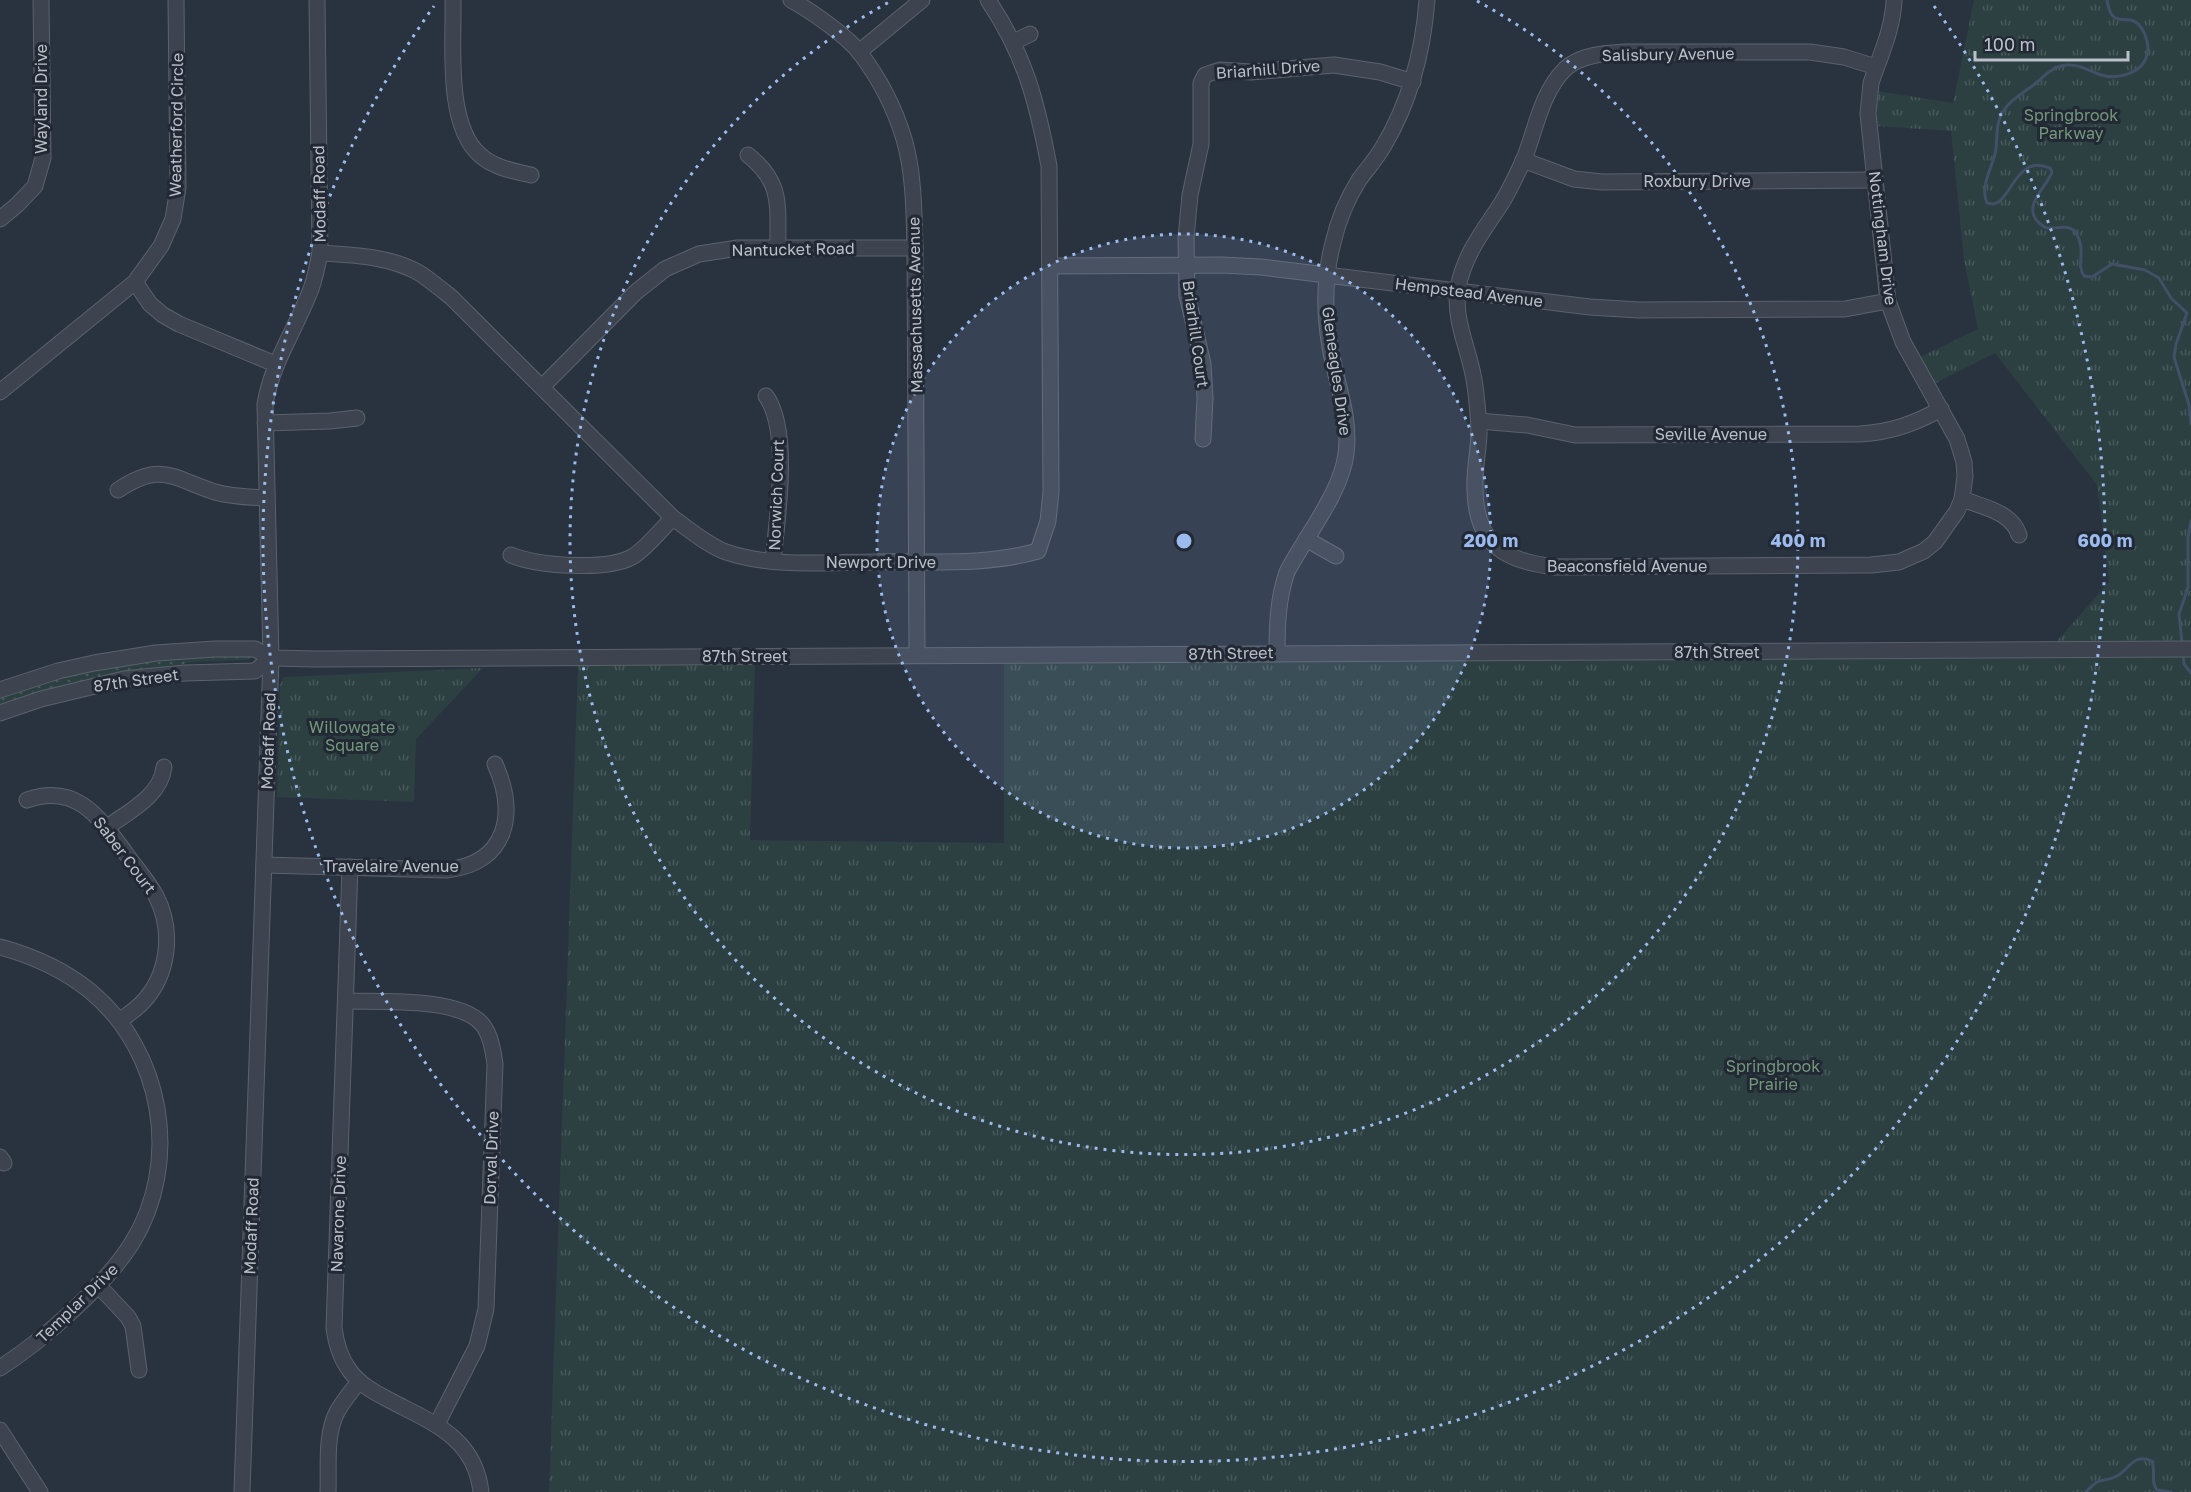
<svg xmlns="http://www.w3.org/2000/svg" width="2191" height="1492" font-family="'Golos Text',sans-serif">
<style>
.grass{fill:url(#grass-dots)}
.park{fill:url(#park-tufts)}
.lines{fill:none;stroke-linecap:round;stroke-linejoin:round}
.stream{stroke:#415066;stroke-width:3}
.minor-casing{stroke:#5b626c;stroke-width:17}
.minor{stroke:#3d444f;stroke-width:15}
.ring{fill:none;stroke:#9bbaed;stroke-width:3;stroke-dasharray:3 6}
.labels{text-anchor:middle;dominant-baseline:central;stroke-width:6;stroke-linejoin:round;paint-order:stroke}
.street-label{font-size:16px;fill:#bac0c9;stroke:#222934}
.park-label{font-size:16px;fill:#74987c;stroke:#222934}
.centre{fill:#9bbaed;stroke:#222934;stroke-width:3}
.ring-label{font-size:18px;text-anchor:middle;font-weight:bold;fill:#9bbaed;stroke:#222934;stroke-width:6;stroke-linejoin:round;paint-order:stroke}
</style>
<defs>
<pattern id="grass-dots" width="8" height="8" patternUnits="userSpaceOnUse" patternTransform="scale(1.5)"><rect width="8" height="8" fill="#2c3f41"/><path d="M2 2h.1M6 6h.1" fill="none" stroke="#48595b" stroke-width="1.8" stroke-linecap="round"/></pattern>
<pattern id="park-tufts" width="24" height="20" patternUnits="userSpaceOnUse" patternTransform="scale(1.5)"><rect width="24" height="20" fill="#2c3f41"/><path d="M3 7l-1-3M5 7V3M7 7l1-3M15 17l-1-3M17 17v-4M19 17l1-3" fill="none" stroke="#48595b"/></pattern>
</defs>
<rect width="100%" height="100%" fill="#29323f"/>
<path class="grass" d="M249,655L250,659L247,660L192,662L0,707V696C26,688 53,678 80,672C136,660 192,657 249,655Z"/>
<g class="park">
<polygon points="1974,0 2191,0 2191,643 2055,643 2109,582 2097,485 1995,353 1934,384 1918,358 1978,329 1964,260 1951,131 1877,126 1877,91 1953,103"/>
<polygon points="2191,656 2191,1492 549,1492 578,666 755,665 750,840 1004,843 1004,662"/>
<polygon points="483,668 416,739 414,802 277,797 280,685 284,677"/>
</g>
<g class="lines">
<g class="stream">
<path d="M2107,0C2108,6 2109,13 2114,17C2119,21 2125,19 2131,20C2144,24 2150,43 2147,55C2143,73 2118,80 2101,75C2089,71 2080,64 2066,65C2049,67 2042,80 2028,89C2017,97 2005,104 2000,118C1995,129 1998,143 1995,154C1991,170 1980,187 1987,203L1993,204L1999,202C2015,187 2020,156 2050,168L2052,172C2047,187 2021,206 2039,223C2042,225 2043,227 2047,228C2058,229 2065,224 2075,231C2088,252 2075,262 2084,276L2092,277L2112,264L2145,270L2159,278L2171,298L2187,313L2176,344L2174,357L2189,405L2191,424"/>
<polyline points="2182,643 2179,614 2188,588 2188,537 2191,521"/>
<polyline points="2183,653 2184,664 2191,673"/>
<path d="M2086,1492C2102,1475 2099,1484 2115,1477C2129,1471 2133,1452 2152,1461C2156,1471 2150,1481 2157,1490L2171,1492"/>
</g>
<g class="minor-casing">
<g id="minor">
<path d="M453,0C454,42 445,125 480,155C494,168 514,171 531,175"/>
<path d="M791,0C810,10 848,37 860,53C879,78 895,109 904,139C914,173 914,212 915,248L917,655"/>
<polyline points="1014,42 1030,34"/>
<polyline points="859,52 922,0"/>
<path d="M1876,67L1844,57L1810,52H1625C1605,53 1580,55 1565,69C1541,93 1536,129 1524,159C1517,174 1510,190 1501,204C1483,231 1464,255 1458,288C1453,323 1471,352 1475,386C1477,402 1479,419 1479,435C1478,454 1474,472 1475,490C1476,545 1506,562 1556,567L1871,565L1899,562L1924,551L1935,542L1957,511L1962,499L1965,476L1964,462L1957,439L1903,342L1888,301L1868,114L1871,83C1880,56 1893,29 1894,0"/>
<path d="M748,155C784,184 777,206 778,248"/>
<polyline points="1523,160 1574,179 1602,182 1875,180"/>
<polyline points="0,219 17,205 35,186 43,158 41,0"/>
<path d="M320,253C354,255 391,256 421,274C431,281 441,289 451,297L673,518C690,530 707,545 726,552C773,568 827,562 876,562C930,561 985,566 1038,551L1048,521L1051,492L1049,166C1037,102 1025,55 988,0"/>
<polyline points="1050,266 1222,265 1261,267 1590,307 1638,310 1845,309 1888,301"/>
<polyline points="135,282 150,304 163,315 179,324 275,364"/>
<polyline points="542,387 636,292 665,269 699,254 738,248 915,248"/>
<polyline points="0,392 135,282 161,246 173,219 178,188 176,0"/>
<path d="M766,396C791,431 777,519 773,561"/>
<path d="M1479,421L1527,425L1575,435L1860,434C1891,432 1914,424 1941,409"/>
<polyline points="265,423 330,421 357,418"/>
<polyline points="1203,439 1205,398 1203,364 1187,295 1186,238 1190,195 1201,144 1201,83 1205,75 1220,70 1251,72 1334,65 1380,72 1413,82"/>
<path d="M118,490C161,461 172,478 215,492C232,497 249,497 267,498"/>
<path d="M1962,499C1983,507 2012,512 2019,535"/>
<polyline points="1306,539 1336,556"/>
<path d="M511,555C538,566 606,571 632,557C647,548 660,530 673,518"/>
<path d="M1277,653C1277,625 1278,598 1287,572C1291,564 1296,556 1301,548C1317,521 1342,486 1346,454C1351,417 1336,383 1330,347C1324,312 1324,277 1333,243C1338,221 1347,199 1359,180C1367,169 1376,159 1383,147C1410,102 1423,52 1427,0"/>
<polyline points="0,690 58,671 94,663 156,653 215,649 255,649 271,658 316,659 2191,649"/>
<polyline points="0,713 41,699 124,679 185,673 255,671 271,658"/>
<path d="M27,800C78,782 101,820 127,855C136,868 148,881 156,896C174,931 169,975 142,1003C135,1010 127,1015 120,1021"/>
<path d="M106,828C128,812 161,796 164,767"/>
<path d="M264,865L447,870C508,863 517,813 495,764"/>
<path d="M350,867L334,1328C336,1343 340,1358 350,1371C360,1385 376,1393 391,1401C433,1423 475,1438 481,1492"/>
<path d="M0,947C33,956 63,969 90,991C163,1051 182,1162 132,1243C105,1286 43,1340 0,1368"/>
<path d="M346,1001C380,1002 459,997 482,1024C491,1035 493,1051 495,1064L486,1309L477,1346L437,1424"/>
<polyline points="0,1157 4,1163"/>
<polyline points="98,1285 128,1317 133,1326 139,1370"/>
<polyline points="0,1430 40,1492"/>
<path d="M242,1492L271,658L265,404C272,363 294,332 309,294C315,281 317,266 320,253L317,0"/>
<path d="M328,1492C329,1467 325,1435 337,1412C343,1401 352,1391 359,1381"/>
</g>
</g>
<use href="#minor" class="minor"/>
</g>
<circle cx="1184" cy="541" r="307" fill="#9bbaed" fill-opacity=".12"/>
<g class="ring">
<circle cx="1184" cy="541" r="307"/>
<path d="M1477 1A614 614 0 1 1 891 1"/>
<path d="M1934 6A921 921 0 1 1 434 6"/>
</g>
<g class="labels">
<g class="street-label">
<text transform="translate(1668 54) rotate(-1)">Salisbury Avenue</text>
<text transform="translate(1268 69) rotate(-4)">Briarhill Drive</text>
<text transform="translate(41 99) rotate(-90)">Wayland Drive</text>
<text transform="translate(176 125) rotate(-89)">Weatherford Circle</text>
<text x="1697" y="181">Roxbury Drive</text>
<text transform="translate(319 194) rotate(-91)">Modaff Road</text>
<text transform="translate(1883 238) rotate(83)">Nottingham Drive</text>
<text transform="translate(793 249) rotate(-1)">Nantucket Road</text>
<text transform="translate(1469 292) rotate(7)">Hempstead Avenue</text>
<text transform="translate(915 305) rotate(-91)">Massachusetts Avenue</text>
<text transform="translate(1196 334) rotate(82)">Briarhill Court</text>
<text transform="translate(1337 371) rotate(82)">Gleneagles Drive</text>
<text x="1711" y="434">Seville Avenue</text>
<text transform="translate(776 495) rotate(-88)">Norwich Court</text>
<text x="881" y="562">Newport Drive</text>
<text x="1627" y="566">Beaconsfield Avenue</text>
<text x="1717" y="652">87th Street</text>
<text transform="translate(1231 653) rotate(-1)">87th Street</text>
<text x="745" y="656">87th Street</text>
<text transform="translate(136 680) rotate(-8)">87th Street</text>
<text transform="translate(268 741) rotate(-88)">Modaff Road</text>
<text transform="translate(125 855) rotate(53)">Saber Court</text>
<text x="391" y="866">Travelaire Avenue</text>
<text transform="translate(491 1158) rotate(-88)">Dorval Drive</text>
<text transform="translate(338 1214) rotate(-88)">Navarone Drive</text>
<text transform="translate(251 1226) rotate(-88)">Modaff Road</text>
<text transform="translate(77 1303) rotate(-44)">Templar Drive</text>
</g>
<g class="park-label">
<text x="2071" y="115">Springbrook<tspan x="2071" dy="18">Parkway</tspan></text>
<text x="352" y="727">Willowgate<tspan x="352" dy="18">Square</tspan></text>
<text x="1773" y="1066">Springbrook<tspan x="1773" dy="18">Prairie</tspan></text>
</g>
</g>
<circle cx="1184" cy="541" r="9" class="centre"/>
<g class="ring-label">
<text x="1491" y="547">200 m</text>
<text x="1798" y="547">400 m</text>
<text x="2105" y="547">600 m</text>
</g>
<path d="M1975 51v9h153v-9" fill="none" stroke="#bac0c9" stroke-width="3"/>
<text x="1984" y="51" font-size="18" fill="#bac0c9" stroke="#222934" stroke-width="4.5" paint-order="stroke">100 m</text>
</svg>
